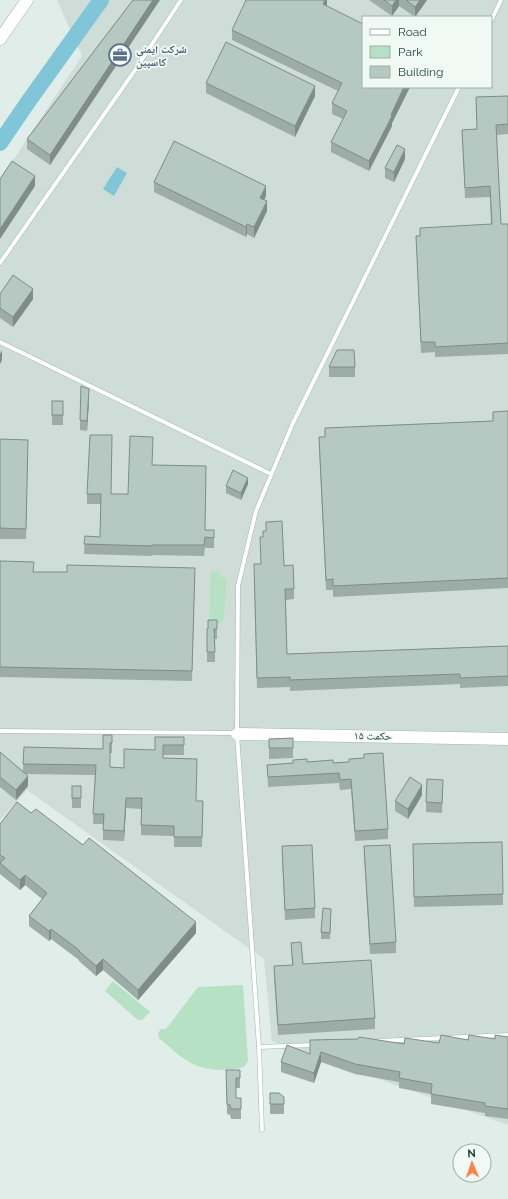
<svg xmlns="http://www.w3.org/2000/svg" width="508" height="1199" font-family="Raleway,'Noto Naskh Arabic',sans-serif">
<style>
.built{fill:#ceddd7;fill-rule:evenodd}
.green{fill:#b6e1c4}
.water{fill:#81c5d9}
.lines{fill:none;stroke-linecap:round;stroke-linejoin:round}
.river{stroke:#81c5d9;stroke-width:16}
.lane-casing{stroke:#a2b5b0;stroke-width:5}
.secondary-casing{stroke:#9dbab1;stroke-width:13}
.lane{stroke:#fff;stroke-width:4}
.secondary{stroke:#fff;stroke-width:12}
.wall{fill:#9caca6}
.shaded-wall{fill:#7f8c87}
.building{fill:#b5c8c1;stroke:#7f8c87}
.labels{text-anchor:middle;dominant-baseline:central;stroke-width:3.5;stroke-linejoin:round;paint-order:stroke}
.service-label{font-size:11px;font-weight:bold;fill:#4e5e75;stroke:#f1f9f5;text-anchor:start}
.street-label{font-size:11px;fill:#1e3f39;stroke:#f1f9f5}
</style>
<rect width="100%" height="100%" fill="#e0ede8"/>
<path class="built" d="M57,0H508V1125L272,1041L264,959L27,790L0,820V180L82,56ZM363,17H491V87H363Z"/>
<g class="green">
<polygon points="211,572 218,572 222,577 227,579 224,617 222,623 217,625 213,623 209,616"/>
<polygon points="113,981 150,1012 142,1020 138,1020 105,991"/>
<path d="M243,985L248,1061L244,1067C226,1072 202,1071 186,1060C176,1054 168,1045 159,1038L158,1033L161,1029H166L198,987Z"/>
</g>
<polygon class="water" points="117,167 127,173 114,196 103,189"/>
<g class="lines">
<polyline class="river" points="0,143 28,102 101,0"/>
<g class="lane-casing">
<g id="lane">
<polyline points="491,21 501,0"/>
<polyline points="0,263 133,73 181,0"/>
<polyline points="0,342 271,474"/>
<polyline points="0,731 235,733"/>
<polyline points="379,1041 508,1035"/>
<polyline points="259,1047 314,1045"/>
<polyline points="262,1130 259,1047 237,734 238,586 256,511 293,423 459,87"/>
</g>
</g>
<g class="secondary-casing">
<g id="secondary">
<polyline points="0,39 27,0"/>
<polyline points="237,734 508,739"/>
</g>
</g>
<use href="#lane" class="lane"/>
<use href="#secondary" class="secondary"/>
</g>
<g class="wall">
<polygon points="133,0 50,165 27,149 27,139"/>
<polygon points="327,0 327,6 363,87 410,87 392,123 392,126 369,171 331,152 331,142 343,119 332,114 332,103 338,91 232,40 232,30"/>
<polygon points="369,0 427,0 415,17 399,6 392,16"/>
<polygon points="206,83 315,96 295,137 206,93"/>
<polygon points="508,96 508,134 496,135 501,224 508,224 508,354 435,357 435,352 421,353 416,236 491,224 490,197 465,198 462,130 477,129 476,97"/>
<polygon points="405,159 394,182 385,178 385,168"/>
<polygon points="154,182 266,196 264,200 267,211 254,238 247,234 246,237 154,192"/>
<polygon points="0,294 33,299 13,327 0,318"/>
<rect x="329" y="367" width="26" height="10"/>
<polygon points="89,400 87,431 80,430 80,420"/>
<polygon points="63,411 63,425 52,425 52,415"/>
<polygon points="508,411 508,588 333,597 333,590 326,590 319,447 319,437 325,437 325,428 493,421 493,412"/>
<polygon points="0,439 28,440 26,539 0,539"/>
<polygon points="153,465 205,530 214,530 214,548 205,548 204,556 152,555 152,556 84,554 85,536 100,537 101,504 87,504 87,494 128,494"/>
<polygon points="248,484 241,500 226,493 226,486"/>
<polygon points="263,537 284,566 294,589 294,599 286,600 287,654 508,646 508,686 460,688 460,684 290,691 290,687 257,688 254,574 261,564"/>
<polygon points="0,561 34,572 67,572 195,568 192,681 0,677"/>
<polygon points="217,620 217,639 215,639 215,662 207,662 207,629 208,629"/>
<polygon points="112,735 112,753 110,753 110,767 124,768 155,750 155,737 184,737 184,755 163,755 163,758 196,801 203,801 202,847 174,847 174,836 141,835 141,809 126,808 124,841 103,840 103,824 93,824 95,775 26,774 28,786 16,800 0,787 0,752 23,771 24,747 103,749"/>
<polygon points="293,738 293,758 269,759 269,739"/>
<polygon points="307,762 333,763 349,762 388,829 388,839 355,841 351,789 340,790 339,783 268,787 267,765 293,763"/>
<polygon points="72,786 81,798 81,808 72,808"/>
<polygon points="443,790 442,813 426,812 426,802"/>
<polygon points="422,795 408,819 395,811 395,801"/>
<polygon points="31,813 196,933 138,1000 103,970 96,976 79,961 79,960 51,939 49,941 29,926 29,916 42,899 25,885 20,890 0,874 0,824"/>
<polygon points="413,844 503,894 503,905 414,907"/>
<polygon points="282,846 315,908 315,918 285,920 282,856"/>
<polygon points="364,846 396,942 396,953 370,954 364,857"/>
<polygon points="331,915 330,939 321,939 321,932"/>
<polygon points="291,943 303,964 375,1018 375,1029 278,1035 274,977 274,966 292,965"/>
<polygon points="508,1037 508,1119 485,1116 485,1113 431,1104 431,1094 399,1088 399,1082 355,1074 321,1062 314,1083 281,1072 281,1062 310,1054 310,1040 404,1044 439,1043 468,1040 495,1039"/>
<polygon points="226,1070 240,1070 240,1088 236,1088 236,1098 241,1098 241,1119 231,1119 230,1115 227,1114"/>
<polygon points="270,1093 284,1097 284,1114 270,1114"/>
</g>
<g class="shaded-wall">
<polygon points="153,0 160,0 50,165 50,155"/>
<polygon points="325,0 327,0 327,6 323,4"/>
<polygon points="396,0 399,0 399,6 392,16 392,6"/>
<polygon points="420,0 427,0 415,17 415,7"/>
<polygon points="315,86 315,96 295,137 295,126"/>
<polygon points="404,87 410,87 392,123 392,126 369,171 369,161"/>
<polygon points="405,149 405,159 394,182 394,172"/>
<polygon points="35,176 35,186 0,239 0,229"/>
<polygon points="266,186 266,196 260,208 260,198"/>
<polygon points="267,201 267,211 254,238 254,227"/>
<polygon points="247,224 247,234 246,237 246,227"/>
<polygon points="33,289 33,299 13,327 13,317"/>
<polygon points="2,350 2,360 0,364 0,354"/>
<polygon points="89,389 89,400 87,431 87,421"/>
<polygon points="248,478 248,484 241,500 241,493"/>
<polygon points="28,776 28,786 16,800 16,790"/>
<polygon points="422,785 422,795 408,819 408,809"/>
<polygon points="126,798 126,808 124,841 124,831"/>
<polygon points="25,875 25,885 20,890 20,880"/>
<polygon points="196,922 196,933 138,1000 138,990"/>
<polygon points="51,929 51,939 49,941 49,931"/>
<polygon points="103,959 103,970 96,976 96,966"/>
<polygon points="321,1052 321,1062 314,1083 314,1073"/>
</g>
<g class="building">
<polygon points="133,0 153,0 50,155 27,139"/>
<polygon points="246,0 325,0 323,4 363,24 363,87 404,87 391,115 392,116 369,161 331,142 347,111 332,103 342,83 232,30"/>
<polygon points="384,0 396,0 392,6"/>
<polygon points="406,0 420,0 415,7"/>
<polygon points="226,42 315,86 295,126 206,83"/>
<polygon points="508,96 508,124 496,125 501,224 508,224 508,343 435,347 435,342 421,342 416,236 420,236 420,228 492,224 490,186 465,188 462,130 477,129 476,97"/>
<polygon points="174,141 266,186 260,198 267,201 254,227 247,224 246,227 154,182"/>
<polygon points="397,145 405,149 394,172 385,168"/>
<polygon points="12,161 35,176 0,229 0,179"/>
<polygon points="13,275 33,289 13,317 0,308 0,294"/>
<polygon points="337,350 354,350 355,367 329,367"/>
<polygon points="81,386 89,389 87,421 80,420"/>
<rect x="52" y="401" width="11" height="14"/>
<polygon points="508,411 508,578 333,586 333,579 326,580 319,437 325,437 325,428 493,421 493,412"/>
<polygon points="90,435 112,435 111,494 128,494 130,436 153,437 152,465 206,466 205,530 214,530 214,538 205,537 204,545 152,545 152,546 84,544 85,536 100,537 101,494 87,494"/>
<polygon points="0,439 28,440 26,529 0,528"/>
<polygon points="233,470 248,478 241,493 226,486"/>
<polygon points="282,521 284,566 293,565 294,589 285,589 287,654 508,646 508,676 460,678 460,674 290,680 290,677 257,678 254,564 261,564 260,537 263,537 263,531 266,531 266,522"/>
<polygon points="0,561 34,562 33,572 67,572 67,565 195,568 192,671 0,667"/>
<polygon points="208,620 217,620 217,629 214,629 215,652 207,652 207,629 208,629"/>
<polygon points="103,735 112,735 112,743 110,743 110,767 124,768 124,749 155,750 155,737 184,737 184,745 163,745 163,758 197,759 196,801 203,801 202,837 174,837 174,826 141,825 142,798 126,798 124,831 103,830 104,814 93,814 96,765 23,764 24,747 103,749"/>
<polygon points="293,738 293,748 269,748 269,739"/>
<polygon points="0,752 28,776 16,790 0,777"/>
<polygon points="383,753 388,829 355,831 351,779 340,780 339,773 268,777 267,765 293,763 293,760 307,759 307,762 333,760 333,763 349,762 349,759 364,758 364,754"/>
<polygon points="410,777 422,785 408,809 395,801"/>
<polygon points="427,779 443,780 442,803 426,802"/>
<rect x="72" y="786" width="9" height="12"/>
<polygon points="17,802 31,813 36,809 83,845 89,838 196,922 138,990 103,959 96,966 79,951 79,950 51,929 49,931 29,916 47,893 25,875 20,880 0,863 5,858 0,855 0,824"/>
<polygon points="502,842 503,894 414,897 413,844"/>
<polygon points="312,845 315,908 285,910 282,846"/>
<polygon points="390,845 396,942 370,944 364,846"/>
<polygon points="323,908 331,909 330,933 321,932"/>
<polygon points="301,942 303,964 371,960 375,1018 278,1025 274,966 293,965 291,943"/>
<polygon points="441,1035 468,1040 469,1035 495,1039 495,1035 508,1037 508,1109 485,1106 485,1103 431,1094 432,1084 399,1078 400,1072 355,1064 321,1052 314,1073 281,1062 287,1045 310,1054 310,1040 358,1039 359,1037 404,1044 405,1038 439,1043"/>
<polygon points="226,1070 240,1070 240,1078 236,1078 236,1098 241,1098 241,1109 231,1109 230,1105 227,1104"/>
<polygon points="270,1093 279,1093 284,1097 284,1104 270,1104"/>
</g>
<defs>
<g id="office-ring" transform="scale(1.15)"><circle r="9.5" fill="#f1f9f5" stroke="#5c6f8a" stroke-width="1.5"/><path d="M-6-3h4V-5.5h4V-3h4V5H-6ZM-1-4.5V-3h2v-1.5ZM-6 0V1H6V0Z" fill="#5c6f8a"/></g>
</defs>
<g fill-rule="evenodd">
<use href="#office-ring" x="120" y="55"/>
</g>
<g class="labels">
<g class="service-label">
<text x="136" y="49">شرکت ایمنی<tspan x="136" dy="13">کاسپین</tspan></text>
</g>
<g class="street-label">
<text transform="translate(373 736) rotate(1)">حکمت ۱۵</text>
</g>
</g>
<rect x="362" y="16" width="130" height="72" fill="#f1f9f5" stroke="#9dafaa"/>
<rect x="370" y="29" width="20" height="6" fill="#ffffff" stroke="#9dafaa"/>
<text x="398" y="36" font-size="12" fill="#1e3f39">Road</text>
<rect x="370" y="46" width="20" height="12" fill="#b6e1c4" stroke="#9dafaa"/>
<text x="398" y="56" font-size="12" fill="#1e3f39">Park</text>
<rect x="370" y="66" width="20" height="12" fill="#b5c8c1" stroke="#9dafaa"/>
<text x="398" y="76" font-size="12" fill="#1e3f39">Building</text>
<g transform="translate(472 1163) rotate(358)"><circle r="19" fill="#f1f9f5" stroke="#9dafaa"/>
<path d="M0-3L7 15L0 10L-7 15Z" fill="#ff844b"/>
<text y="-6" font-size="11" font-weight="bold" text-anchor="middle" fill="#1e3f39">N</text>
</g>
</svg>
